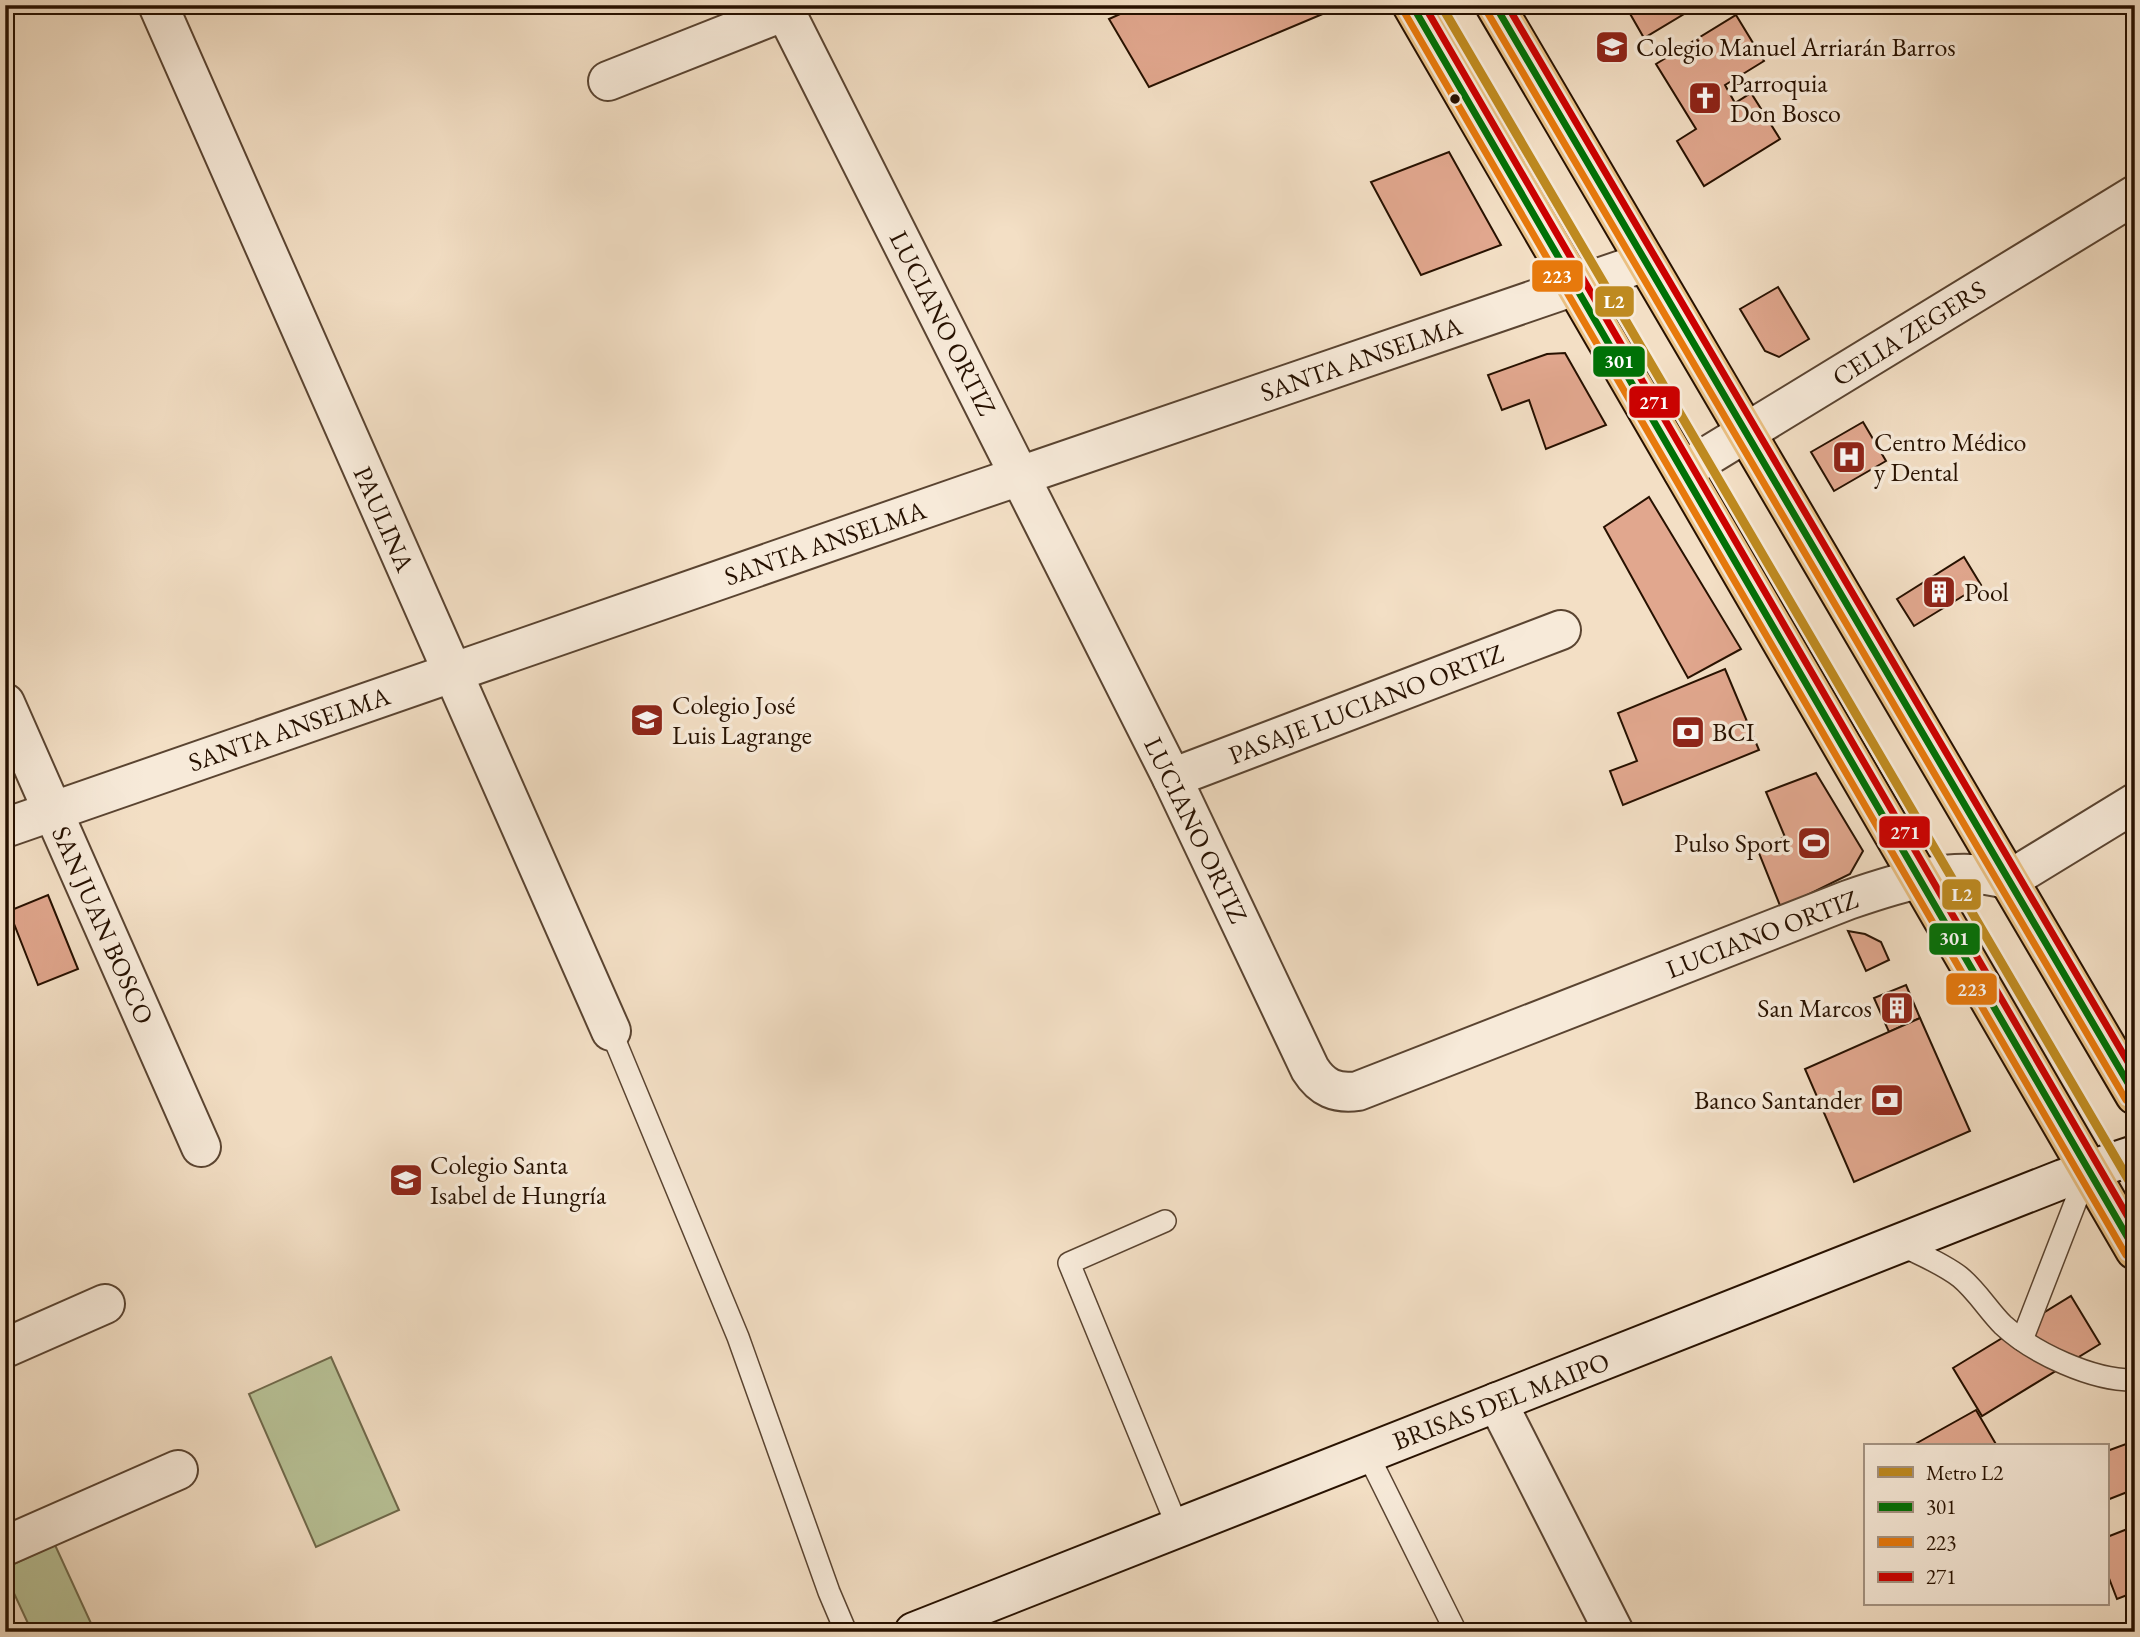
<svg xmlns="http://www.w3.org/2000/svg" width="2140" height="1637" font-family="'EB Garamond',serif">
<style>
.green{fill:#b8c297;stroke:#706a4c;stroke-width:2}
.building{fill:#e1a78e;stroke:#271100;stroke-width:2}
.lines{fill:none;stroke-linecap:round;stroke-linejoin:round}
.lane-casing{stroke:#5a4431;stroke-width:24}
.street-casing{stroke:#5a4431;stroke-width:42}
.secondary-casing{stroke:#271100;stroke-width:42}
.primary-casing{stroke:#271100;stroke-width:42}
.lane{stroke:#f7ead9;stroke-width:21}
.street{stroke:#f7ead9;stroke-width:38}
.secondary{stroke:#f7ead9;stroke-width:38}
.primary{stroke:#eac082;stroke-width:38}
.bus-1-casing{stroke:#f7ead9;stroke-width:12}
.bus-2-casing{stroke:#f7ead9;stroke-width:12}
.bus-3-casing{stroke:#f7ead9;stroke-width:12}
.bus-1{stroke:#007106;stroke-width:7}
.bus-2{stroke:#e7790c;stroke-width:7}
.bus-3{stroke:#c00;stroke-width:7}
.metro-1-casing{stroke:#f7ead9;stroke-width:14}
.metro-1{stroke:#be8a20;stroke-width:9}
.bus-dot{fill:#271100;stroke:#f7ead9;stroke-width:2.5}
.labels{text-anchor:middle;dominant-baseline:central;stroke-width:7;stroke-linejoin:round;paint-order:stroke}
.poi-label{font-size:26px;fill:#271100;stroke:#f7ead9;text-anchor:start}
.street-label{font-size:26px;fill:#271100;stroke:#f7ead9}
.line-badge{stroke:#f7ead9;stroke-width:2.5}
.badge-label{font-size:19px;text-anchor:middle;font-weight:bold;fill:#fff}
</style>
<rect width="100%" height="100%" fill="#f3dfc5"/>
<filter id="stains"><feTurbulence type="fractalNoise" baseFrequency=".00286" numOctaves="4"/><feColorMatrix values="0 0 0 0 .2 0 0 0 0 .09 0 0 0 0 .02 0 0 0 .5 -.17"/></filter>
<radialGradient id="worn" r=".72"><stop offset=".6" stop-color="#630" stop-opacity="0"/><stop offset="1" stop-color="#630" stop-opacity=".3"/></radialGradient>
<g class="green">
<polygon points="331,1357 399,1510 316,1547 249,1394"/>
<polygon points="55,1545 95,1632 32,1632 5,1574 5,1568"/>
</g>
<g class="building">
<polygon points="1140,5 1344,5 1149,87 1109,19"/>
<polygon points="1625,5 1699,5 1644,38"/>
<polygon points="1736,15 1764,61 1725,85 1735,103 1751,93 1780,139 1704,186 1677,141 1696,129 1656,64"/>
<polygon points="1449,152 1501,245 1421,275 1371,182"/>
<polygon points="1778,287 1809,339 1779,357 1765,351 1740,309"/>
<polygon points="1565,353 1606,425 1546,449 1529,400 1502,410 1488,375 1547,354"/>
<polygon points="1863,422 1886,461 1834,491 1811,452"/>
<polygon points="1649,497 1741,649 1688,678 1604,527"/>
<polygon points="1964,557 1981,585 1914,626 1897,599"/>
<polygon points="1725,669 1759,750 1623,805 1610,771 1637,761 1618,713"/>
<polygon points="1816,773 1863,851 1850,874 1781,908 1757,848 1785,837 1766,792"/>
<polygon points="48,895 78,969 38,985 9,911"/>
<polygon points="1848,931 1865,934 1881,942 1889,960 1866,971"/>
<polygon points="1906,985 1920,1018 1889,1032 1874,998"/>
<polygon points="1920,1018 1970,1131 1854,1182 1805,1069"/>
<polygon points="2071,1296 2100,1344 1982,1416 1953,1368"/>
<polygon points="1976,1410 1997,1446 1919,1446 1917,1443"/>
<polygon points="2126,1444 2135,1446 2135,1489 2107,1500 2107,1451"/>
<polygon points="2135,1526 2135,1592 2117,1599 2107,1573 2107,1537"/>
</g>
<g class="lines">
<g class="lane-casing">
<g id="lane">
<polyline points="611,1031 738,1337 829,1592 846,1632"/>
<polyline points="1165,1221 1069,1263 1178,1528"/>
<path d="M1899,1244C1919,1254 1942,1263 1960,1277C1977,1291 1988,1310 2003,1325C2033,1353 2093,1381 2135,1380"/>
<polyline points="2022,1340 2088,1170"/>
<polyline points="1367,1453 1456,1632"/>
</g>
</g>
<g class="street-casing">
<g id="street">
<polyline points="158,5 611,1031"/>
<path d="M782,5L1172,778L1310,1069C1322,1088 1336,1094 1358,1091L1848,900C1900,882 1954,864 2009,880L2135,803"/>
<polyline points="608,81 785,11"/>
<polyline points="1683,471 2135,195"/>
<polyline points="5,703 201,1147"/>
<polyline points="1172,778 1561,630"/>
<polyline points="5,828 970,493 1645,262"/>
<polyline points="5,1348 105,1304"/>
<polyline points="1497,1402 1614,1632"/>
<polyline points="5,1546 178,1470"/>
</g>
</g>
<g class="secondary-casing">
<polyline id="secondary" points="914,1632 2063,1179 2135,1155"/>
</g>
<g class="primary-casing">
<g id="primary">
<polyline points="1412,5 2135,1250"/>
<polyline points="1495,5 2135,1095"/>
</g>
</g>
<use href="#lane" class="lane"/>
<use href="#street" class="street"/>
<use href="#secondary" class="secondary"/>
<use href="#primary" class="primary"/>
<g class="bus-1-casing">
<g id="bus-1">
<polyline points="1412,5 2135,1250"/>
<polyline points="1495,5 2135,1095"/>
</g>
</g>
<g class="bus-2-casing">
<g id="bus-2">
<polyline points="1403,10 2126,1255"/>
<polyline points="1486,10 2126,1100"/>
</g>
</g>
<g class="bus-3-casing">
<g id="bus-3">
<polyline points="1424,5 2135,1229"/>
<polyline points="1507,5 2135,1074"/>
</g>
</g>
<use href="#bus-1" class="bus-1"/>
<use href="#bus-2" class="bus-2"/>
<use href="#bus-3" class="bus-3"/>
<g class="metro-1-casing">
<polyline id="metro-1" points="1441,5 2135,1191"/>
</g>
<use href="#metro-1" class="metro-1"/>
</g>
<defs>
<g id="school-square" transform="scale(1.75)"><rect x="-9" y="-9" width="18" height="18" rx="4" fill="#8f2418" stroke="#f7ead9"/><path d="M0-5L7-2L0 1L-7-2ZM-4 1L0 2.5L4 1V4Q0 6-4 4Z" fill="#fff"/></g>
<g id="church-square" transform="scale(1.75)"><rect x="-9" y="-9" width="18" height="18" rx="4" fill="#8f2418" stroke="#f7ead9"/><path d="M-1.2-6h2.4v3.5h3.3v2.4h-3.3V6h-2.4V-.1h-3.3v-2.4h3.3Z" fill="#fff"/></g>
<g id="hospital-square" transform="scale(1.75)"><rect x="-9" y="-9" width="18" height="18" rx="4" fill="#8f2418" stroke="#f7ead9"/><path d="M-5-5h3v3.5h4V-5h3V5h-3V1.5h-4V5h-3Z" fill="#fff"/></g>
<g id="building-square" transform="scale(1.75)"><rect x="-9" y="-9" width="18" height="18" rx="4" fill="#8f2418" stroke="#f7ead9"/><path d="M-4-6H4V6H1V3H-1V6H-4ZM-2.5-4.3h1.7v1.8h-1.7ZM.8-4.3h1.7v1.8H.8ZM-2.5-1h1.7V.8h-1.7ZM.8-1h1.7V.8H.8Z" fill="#fff"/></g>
<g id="bank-square" transform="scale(1.75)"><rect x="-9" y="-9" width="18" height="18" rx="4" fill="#8f2418" stroke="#f7ead9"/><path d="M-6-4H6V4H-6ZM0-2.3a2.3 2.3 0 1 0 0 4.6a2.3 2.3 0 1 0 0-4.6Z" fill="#fff"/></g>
<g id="stadium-square" transform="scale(1.75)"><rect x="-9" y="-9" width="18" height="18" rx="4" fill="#8f2418" stroke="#f7ead9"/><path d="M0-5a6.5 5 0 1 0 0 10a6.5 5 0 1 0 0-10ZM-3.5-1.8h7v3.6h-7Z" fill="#fff"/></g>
</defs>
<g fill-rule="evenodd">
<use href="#school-square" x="1612" y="47"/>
<use href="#church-square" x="1705" y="98"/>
<use href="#hospital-square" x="1849" y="457"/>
<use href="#building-square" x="1939" y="592"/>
<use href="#school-square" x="647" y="720"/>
<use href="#bank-square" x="1688" y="732"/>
<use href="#stadium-square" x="1814" y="843"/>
<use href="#building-square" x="1897" y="1008"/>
<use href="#bank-square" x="1887" y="1100"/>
<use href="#school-square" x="406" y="1180"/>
</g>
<circle class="bus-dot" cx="1455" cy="99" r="6"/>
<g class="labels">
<g class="poi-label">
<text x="1636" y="47">Colegio Manuel Arriarán Barros</text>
<text x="1730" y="83">Parroquia<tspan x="1730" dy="30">Don Bosco</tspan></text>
<text x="1874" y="442">Centro Médico<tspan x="1874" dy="30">y Dental</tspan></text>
<text x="1964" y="592">Pool</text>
<text x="672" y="705">Colegio José<tspan x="672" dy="30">Luis Lagrange</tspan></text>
<text x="1712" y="732">BCI</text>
<text x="1790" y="843" text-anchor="end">Pulso Sport</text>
<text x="1872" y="1008" text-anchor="end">San Marcos</text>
<text x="1862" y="1100" text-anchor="end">Banco Santander</text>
<text x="430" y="1165">Colegio Santa<tspan x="430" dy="30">Isabel de Hungría</tspan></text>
</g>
<g class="street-label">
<text transform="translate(943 323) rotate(63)">LUCIANO ORTIZ</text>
<text transform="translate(1909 333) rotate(-32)">CELIA ZEGERS</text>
<text transform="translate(1361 359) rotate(-19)">SANTA ANSELMA</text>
<text transform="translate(384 519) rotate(66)">PAULINA</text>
<text transform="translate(825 543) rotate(-19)">SANTA ANSELMA</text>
<text transform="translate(1366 704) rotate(-21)">PASAJE LUCIANO ORTIZ</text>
<text transform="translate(289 729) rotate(-19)">SANTA ANSELMA</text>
<text transform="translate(1196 830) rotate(64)">LUCIANO ORTIZ</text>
<text transform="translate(103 925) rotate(66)">SAN JUAN BOSCO</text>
<text transform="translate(1762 934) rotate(-21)">LUCIANO ORTIZ</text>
<text transform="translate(1501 1401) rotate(-21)">BRISAS DEL MAIPO</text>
</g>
</g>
<g class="line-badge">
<rect x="1531" y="259" width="53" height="34" rx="7" fill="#e7790c"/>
<rect x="1594" y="285" width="41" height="33" rx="7" fill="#be8a20"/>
<rect x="1592" y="345" width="54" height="33" rx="7" fill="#007106"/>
<rect x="1628" y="385" width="53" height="34" rx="7" fill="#c00"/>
<rect x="1878" y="815" width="53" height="34" rx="7" fill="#c00"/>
<rect x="1941" y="878" width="41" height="33" rx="7" fill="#be8a20"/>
<rect x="1928" y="922" width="53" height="34" rx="7" fill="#007106"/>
<rect x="1945" y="972" width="53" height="34" rx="7" fill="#e7790c"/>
</g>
<g class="badge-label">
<text x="1557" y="283">223</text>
<text x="1614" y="308">L2</text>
<text x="1619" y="368">301</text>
<text x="1654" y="409">271</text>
<text x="1905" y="839">271</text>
<text x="1962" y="901">L2</text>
<text x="1954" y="945">301</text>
<text x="1972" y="996">223</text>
</g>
<rect width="2140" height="1637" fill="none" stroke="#f3dfc5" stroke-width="28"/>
<rect x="7" y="7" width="2126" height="1623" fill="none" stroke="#271100" stroke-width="3.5"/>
<rect x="14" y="14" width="2112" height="1609" fill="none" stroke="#271100" stroke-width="2"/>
<rect x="1864" y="1444" width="245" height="161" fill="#f7ead9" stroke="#a49382" stroke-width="2"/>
<rect x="1878" y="1467" width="35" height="10" fill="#be8a20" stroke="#a49382" stroke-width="2"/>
<text x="1926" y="1480" font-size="21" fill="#271100">Metro L2</text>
<rect x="1878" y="1502" width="35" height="10" fill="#007106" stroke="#a49382" stroke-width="2"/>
<text x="1926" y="1514" font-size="21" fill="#271100">301</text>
<rect x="1878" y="1537" width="35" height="10" fill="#e7790c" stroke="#a49382" stroke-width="2"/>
<text x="1926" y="1550" font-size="21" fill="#271100">223</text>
<rect x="1878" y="1572" width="35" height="10" fill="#cc0000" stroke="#a49382" stroke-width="2"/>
<text x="1926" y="1584" font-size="21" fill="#271100">271</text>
<rect width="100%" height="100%" filter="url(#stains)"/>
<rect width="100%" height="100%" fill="url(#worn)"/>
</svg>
